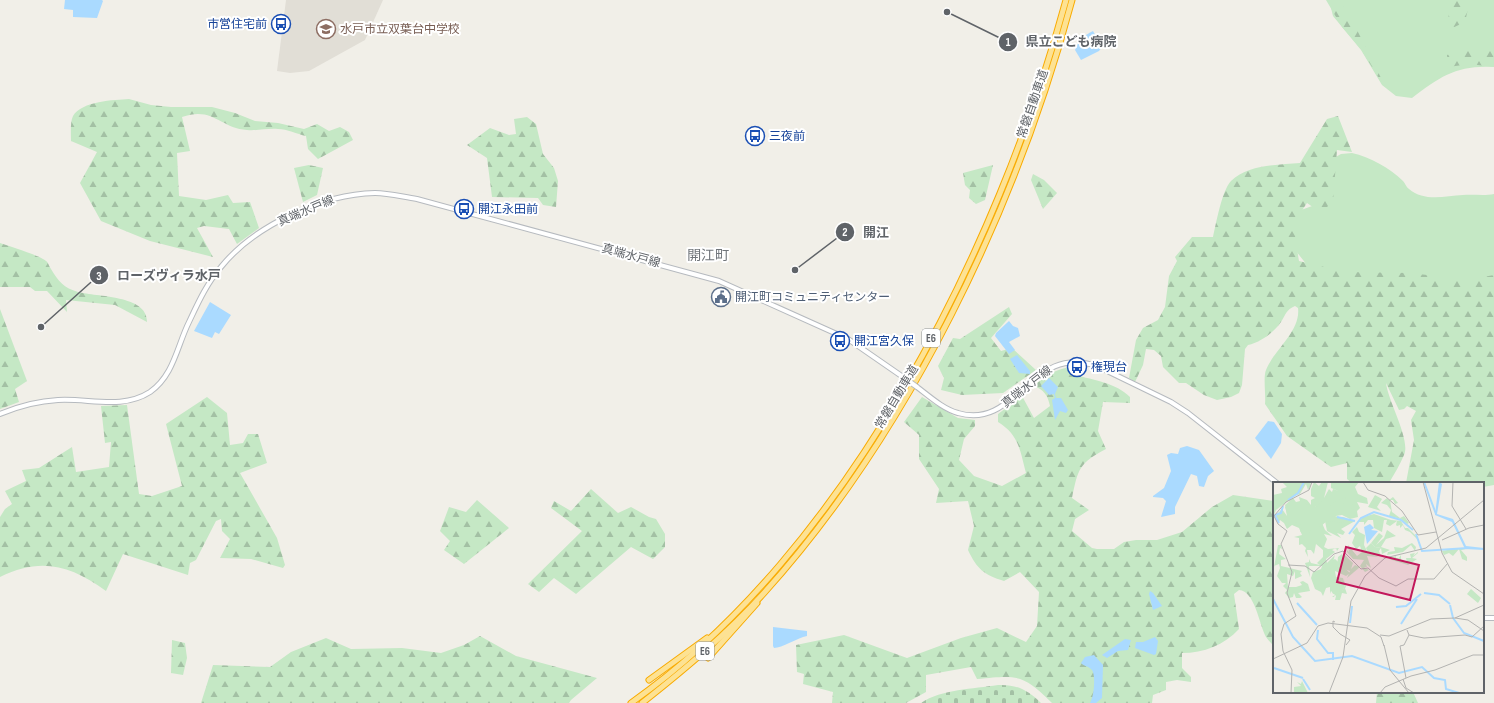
<svg xmlns="http://www.w3.org/2000/svg" width="1494" height="703" font-family="'Sofia Sans Condensed','Noto Sans JP',sans-serif">
<style>
.education{fill:#e1ded6}
.green{fill:#c5e8c5}
.forest{fill:url(#forest-firs)}
.cemetery{fill:url(#cemetery-stones)}
.water{fill:#aadaff}
.lines{fill:none;stroke-linecap:round;stroke-linejoin:round}
.secondary-casing{stroke:#b6babf;stroke-width:6}
.motorway-casing{stroke:#f9ab00;stroke-width:7}
.secondary{stroke:#fff;stroke-width:4}
.motorway{stroke:#fde293;stroke-width:5}
.secondary-bridge-casing{stroke:#b6babf;stroke-width:6;stroke-linecap:butt}
.secondary-bridge{stroke:#fff;stroke-width:4}
.labels{text-anchor:middle;dominant-baseline:central;stroke-width:4;stroke-linejoin:round;paint-order:stroke}
.shield{fill:#fff;stroke:#8f9295;stroke-width:1}
.shield-label{font-size:11px;font-weight:bold;fill:#5f6368}
.transit-label{font-size:12px;fill:#164399;stroke:#fff;text-anchor:start}
.education-label{font-size:12px;fill:#785e54;stroke:#fff;text-anchor:start}
.street-label{font-size:12px;fill:#5f6368;stroke:#fff}
.service-label{font-size:12px;fill:#4e5e75;stroke:#fff;text-anchor:start}
.quarter-label{font-size:14px;fill:#70757a;stroke:#fff}
.inset-river{fill:none;stroke:#aadaff;stroke-width:2}
.inset-road{fill:none;stroke:#b3b3b1;stroke-width:1}
.view{fill:#c2185b;fill-opacity:0.15;stroke:#c2185b;stroke-width:2}
.inset-edge{fill:none;stroke:#5f6368;stroke-width:2}
.leader{fill:none;stroke:#5f6368;stroke-width:1.5}
.callout-dot{fill:#5f6368;stroke:#fff;stroke-width:1.5}
.mark-label{font-size:12px;text-anchor:middle;font-weight:bold;fill:#fff}
.callout-label{font-size:13px;text-anchor:middle;font-weight:bold;fill:#5f6368;stroke:#fff;stroke-width:4;stroke-linejoin:round;paint-order:stroke}
</style>
<defs>
<pattern id="forest-firs" width="22" height="20" patternUnits="userSpaceOnUse"><rect width="22" height="20" fill="#c5e8c5"/><path d="M5 1l3.5 6h-7zM16 11l3.5 6h-7z" fill="#a3c0a4"/></pattern>
<pattern id="cemetery-stones" width="16" height="16" patternUnits="userSpaceOnUse"><rect width="16" height="16" fill="#c5e8c5"/><path d="M2 7V4a2 2 0 0 1 4 0v3zM10 15v-3a2 2 0 0 1 4 0v3z" fill="#a3c0a4"/></pattern>
</defs>
<rect width="100%" height="100%" fill="#f1efe8"/>
<polygon class="education" points="286,0 383,0 365,40 309,71 290,73 277,71"/>
<g class="green">
<path d="M1329,0H1494V67C1457,65 1441,76 1412,98L1396,96L1382,85L1361,50L1333,16Z"/>
<path d="M1352,153C1370,157 1390,168 1403,181C1405,183 1406,187 1409,189C1424,202 1445,196 1463,195C1473,194 1484,196 1494,194V307L1340,275L1307,265L1292,246L1293,213L1323,202L1332,159L1341,154Z"/>
</g>
<g class="forest">
<polygon points="1326,0 1339,0 1353,22 1381,78 1380,80 1361,49 1342,27"/>
<polygon points="1451,0 1470,0 1465,22 1448,30 1449,8"/>
<polygon points="1494,47 1494,67 1470,64 1448,67 1447,55 1465,48 1485,53"/>
<path d="M129,99L151,105L171,107H212L235,113L255,121L278,123L304,129L317,124L329,131L340,127L349,132L353,140L318,159L308,149L306,136C297,134 287,129 278,129C268,128 257,131 247,130C220,128 213,106 182,117L190,151L177,153L179,196L206,200L228,195L233,203L250,202L259,228L237,244L229,229L204,226L197,228L213,257L150,241L101,221L80,183L97,152L71,141C71,134 70,122 73,116C82,101 114,100 129,99Z"/>
<path d="M1338,116L1352,152L1337,150L1333,201L1326,208L1317,210L1307,203C1291,225 1295,236 1299,261L1345,272L1411,273L1467,280L1494,275V485L1483,487V483H1406L1414,440L1411,420L1416,411L1407,406L1404,409L1399,410L1386,383C1388,401 1411,440 1404,455C1400,465 1394,474 1389,483H1352L1347,479V463L1331,467L1287,436L1265,404C1266,395 1263,377 1266,370C1274,350 1301,331 1298,308L1295,306C1286,310 1286,314 1281,322C1273,333 1261,342 1248,345L1245,349L1242,385L1239,393L1231,397L1217,400L1204,395L1186,383H1179L1163,367L1161,356L1154,350L1146,349L1143,365L1135,382L1129,378L1136,340L1143,328L1158,320L1165,307L1169,276L1177,261L1175,257L1192,237H1213C1216,224 1222,190 1231,181C1248,164 1278,165 1300,163L1327,119Z"/>
<polygon points="527,117 536,124 543,154 554,168 558,181 556,207 543,205 538,198 492,197 487,158 467,145 490,128 509,135 516,134 514,119"/>
<polygon points="309,165 323,168 317,195 303,202 294,168"/>
<polygon points="993,165 985,200 976,204 969,198 970,190 965,185 963,173"/>
<polygon points="1033,174 1044,180 1057,193 1043,209 1031,180"/>
<path d="M0,243C9,246 41,256 46,261C48,262 49,266 51,269C58,281 64,288 78,292C97,297 148,295 147,322L115,305L66,300L67,312L47,291H35L30,287H0Z"/>
<polygon points="1009,307 1012,314 991,338 1001,351 1012,348 1036,370 1003,393 962,395 941,390 944,378 938,366 953,338 960,339"/>
<polygon points="0,309 27,381 15,389 19,402 0,409"/>
<path d="M1071,367L1075,375C1094,380 1116,383 1130,397V403L1103,402L1098,431L1106,449C1079,463 1078,469 1072,498L1089,510L1075,519L1072,531L1092,548L1097,549H1114L1124,542L1136,540H1157L1182,532L1212,507L1233,495L1274,501V646C1271,643 1268,640 1266,637C1259,624 1255,591 1239,590L1234,594L1239,629C1224,645 1204,653 1182,653V668L1191,677V682L1177,680L1166,682V690L1153,695L1152,703H1052C1023,674 1018,675 977,679L971,667L926,675V692L906,703H832L833,692L803,684L804,674L797,672L796,645L844,635L907,658L961,638L997,628L1026,642L1037,626L1039,592L1020,572L1004,581C984,575 977,569 968,550L974,526L968,501L936,503L939,489L919,459V435L904,422L922,397L958,418L975,420V426L964,439L959,460L974,476L1002,486L1026,473C1020,450 1019,435 998,422V414L1022,396L1034,418L1050,406C1048,396 1044,389 1033,386C1046,376 1055,369 1071,367Z"/>
<path d="M207,397L227,413L230,445L243,443L248,434H258L267,463L240,473L277,538L285,565L283,568L251,559L220,558L230,539L222,531L221,519L216,521L196,560L190,563L188,575L123,554L106,591C70,565 41,557 0,577V517L5,509L12,504L5,491L26,481L22,470L39,468L72,447L76,472L109,467L111,442L105,443L101,406L127,405L139,494L152,496L182,486L166,424Z"/>
<polygon points="591,489 618,513 631,507 649,517 656,519 665,534 665,547 653,559 631,547 576,594 554,578 539,592 528,584 582,531 551,508 554,501 571,511"/>
<polygon points="477,500 509,528 464,564 444,550 450,541 440,531 449,507 466,512"/>
<polygon points="480,636 516,656 597,678 571,700 569,703 201,703 213,665 270,667 291,652 326,638 351,649 402,648 441,653 464,645"/>
<polygon points="172,640 185,643 187,658 183,675 171,673"/>
<polygon points="1377,692 1413,692 1418,703 1376,703"/>
</g>
<path class="cemetery" d="M998,685C1016,684 1028,690 1041,703H921C942,689 973,689 998,685Z"/>
<g class="water">
<polygon points="65,0 102,0 103,1 97,18 73,17 73,10 64,9"/>
<path d="M1093,31L1102,47L1099,51L1081,60L1075,50C1078,40 1085,35 1093,31Z"/>
<polygon points="210,302 231,315 219,334 215,332 212,338 194,331"/>
<polygon points="1009,321 1013,326 1018,328 1020,336 1009,342 1015,350 1009,354 995,336 996,333"/>
<polygon points="1017,355 1030,371 1030,374 1019,373 1010,359"/>
<polygon points="1049,378 1058,387 1055,394 1056,398 1061,398 1068,410 1066,413 1060,411 1055,420 1052,400 1055,398 1054,394 1049,395 1041,386"/>
<polygon points="1268,421 1274,422 1282,434 1281,443 1271,459 1255,438"/>
<polygon points="1187,446 1199,450 1214,471 1208,476 1204,487 1199,486 1197,476 1191,474 1175,507 1175,514 1161,517 1166,501 1163,498 1153,497 1153,496 1164,488 1171,471 1167,455 1171,453 1178,454 1180,448"/>
<polygon points="1150,591 1153,593 1162,606 1153,610 1149,594"/>
<path d="M773,627L807,631V636C797,638 782,648 774,648L773,646Z"/>
<polygon points="1155,637 1158,641 1156,654 1154,655 1135,648 1136,642 1143,642"/>
<polygon points="1125,639 1131,640 1128,650 1118,651 1107,658 1102,655"/>
<path d="M1094,655L1103,665L1102,698L1096,703H1090C1094,697 1096,676 1092,670C1089,666 1083,666 1081,663L1085,657Z"/>
</g>
<g class="lines">
<g class="secondary-casing">
<g id="secondary">
<path d="M917,387C929,396 943,409 958,413C1018,431 1030,341 1099,367L1171,402L1188,413L1277,483"/>
<path d="M0,414C19,406 38,401 58,400C89,398 122,410 150,392C174,375 177,346 189,322C198,303 207,283 221,267C254,226 322,194 375,193C389,193 403,197 417,199L719,281L848,339L903,377"/>
<polyline points="1483,618 1494,618"/>
</g>
</g>
<g class="motorway-casing">
<g id="motorway">
<polyline points="708,658 757,603"/>
<polyline points="649,680 707,638"/>
<path d="M631,703C847,551 998,250 1066,0"/>
<path d="M642,703C685,669 727,634 764,593C909,432 1016,209 1072,0"/>
</g>
</g>
<use href="#secondary" class="secondary"/>
<use href="#motorway" class="motorway"/>
<g class="secondary-bridge-casing">
<polyline id="secondary-bridge" points="903,377 917,387"/>
</g>
<use href="#secondary-bridge" class="secondary-bridge"/>
</g>
<defs>
<g id="bus-ring" transform="scale(1)"><circle r="9.5" fill="#fff" stroke="#1a4fb4" stroke-width="1.5"/><path d="M-5-6H5V4H4V6H2V4H-2V6H-4V4H-5ZM-3.5-4V0h7V-4ZM-3.5 1.2v1.5H-2V1.2ZM2 1.2v1.5H3.5V1.2Z" fill="#1a4fb4"/></g>
<g id="school-ring" transform="scale(1)"><circle r="9.5" fill="#fff" stroke="#8d6e63" stroke-width="1.5"/><path d="M0-5L7-2L0 1L-7-2ZM-4 1L0 2.5L4 1V4Q0 6-4 4Z" fill="#8d6e63"/></g>
<g id="civic-ring" transform="scale(1)"><circle r="9.5" fill="#fff" stroke="#5c6f8a" stroke-width="1.5"/><path d="M-.6-6.5H3V-4.5H.6V-3L4-1V1h2V6H-6V1h2V-1L-.6-3ZM-1.2 2.5V6h2.4V2.5Z" fill="#5c6f8a"/></g>
</defs>
<g fill-rule="evenodd">
<use href="#bus-ring" x="281" y="24"/>
<use href="#school-ring" x="326" y="29"/>
<use href="#bus-ring" x="755" y="136"/>
<use href="#bus-ring" x="464" y="209"/>
<use href="#civic-ring" x="721" y="297"/>
<use href="#bus-ring" x="840" y="341"/>
<use href="#bus-ring" x="1077" y="367"/>
</g>
<g class="labels">
<g class="shield">
<rect x="922" y="329" width="18" height="18" rx="3"/>
<rect x="696" y="642" width="18" height="18" rx="3"/>
</g>
<g class="shield-label">
<text x="931" y="338">E6</text>
<text x="705" y="651">E6</text>
</g>
<g class="transit-label">
<text x="267" y="24" text-anchor="end">市営住宅前</text>
<text x="769" y="136">三夜前</text>
<text x="478" y="209">開江永田前</text>
<text x="854" y="341">開江宮久保</text>
<text x="1091" y="367">権現台</text>
</g>
<g class="education-label">
<text x="340" y="29">水戸市立双葉台中学校</text>
</g>
<g class="street-label">
<text transform="translate(1033 104) rotate(-71)">常磐自動車道</text>
<text transform="translate(306 211) rotate(-23)">真端水戸線</text>
<text transform="translate(631 256) rotate(15)">真端水戸線</text>
<text transform="translate(1027 387) rotate(-38)">真端水戸線</text>
<text transform="translate(897 397) rotate(-59)">常磐自動車道</text>
</g>
<g class="service-label">
<text x="735" y="297">開江町コミュニティセンター</text>
</g>
<g class="quarter-label">
<text x="708" y="255">開江町</text>
</g>
</g>
<g transform="translate(1273 482)">
<rect width="211" height="211" fill="#f1efe8"/>
<path d="M62,77L77,91L73,94L62,89L63,95L70,96L72,103L69,110L60,112L57,105L53,106L50,114L48,110L42,107L38,96L40,90L48,87L49,84Z" fill="#c5e8c5"/>
<path d="M9,0H37L38,3L35,8L33,2L27,12L21,14L3,28L0,35V13L9,11L8,7L14,5ZM41,0L46,4L49,0H55L51,16L56,7L59,10L60,7L66,9L58,6V0H86L82,5L85,12L94,16L95,22L84,20L87,26L84,29L85,35L77,37L69,33L62,34L82,39L68,47L72,50L70,53L64,51L68,56L54,49L52,39L42,24L52,48L59,54L51,52L54,57L51,65L55,67L66,66L64,69L63,66L59,68L62,70L53,77L54,81L62,73L58,86L52,88L51,92L50,84H36L37,95L32,81L36,80V77L38,81L47,83L44,81L50,75V68L43,62L41,72L38,68H34L35,75L32,69L33,66L29,62L26,63V56L21,55L29,53L26,46L19,43L14,47L11,41L7,38L6,40L3,33L9,27L14,34L12,23L20,16L23,20L27,19L26,15L34,18L38,23V18L42,16L38,14V7ZM102,13L109,17L104,25L108,29L95,25ZM120,15L125,21L122,22L120,18H117L119,30L127,36L131,34L136,41L134,42L128,37L116,34L118,28L114,23L108,21L114,16L116,18ZM101,32L118,38L128,39L132,46H135L145,56V58L137,50L132,48L130,43L127,46V43L124,44L123,43L124,39L117,44L113,42L114,38H111L109,50L101,46L100,38H95L91,43V40H85L90,35ZM84,45L86,50L92,53L91,63L95,71L106,75L94,74L98,86L93,82L94,85H91L96,88L92,90L87,84L91,78L80,77L74,70V68L76,70L75,63L84,74L89,70L87,64L83,67L79,61L82,53L79,50ZM114,48L123,54L113,57L108,65L117,68L109,72L108,66L102,65L98,61L106,51L110,54L103,63L111,56ZM139,61L143,65L142,69L138,63L130,70L114,73L115,70L122,69L121,65L129,66ZM5,63H8L9,67L7,66L6,72L13,77L8,78V84L29,89L27,91L29,94L22,97V89L20,94L14,92L15,105H23L29,103L27,100L30,99L35,102L37,109L25,111L29,115L27,116H23L21,111L20,115L16,116L12,111L14,108L10,104L13,101H9L4,94L7,86L6,82L1,84L0,91ZM185,66L193,67L188,68L194,75V79L189,77L186,67L180,74L176,71L171,73L169,69ZM142,71L140,74L145,70V71L139,76L144,77L135,83L116,77L123,74V76H126L128,73V79L134,80L133,76H138L137,72ZM69,72L70,76L72,73L80,81L78,87L82,83L87,85L74,96L77,89L64,85L65,75ZM52,96L57,101L59,108L63,96L67,97L63,102V106L67,99L66,108L61,109L62,111L69,109L72,103L71,97L73,105L72,106L74,112L69,111L67,118H62L63,114L62,113L61,115H59L62,113L58,109L57,112V103ZM29,199L35,211H21V205L28,204L24,200L28,202Z" fill="#c5e8c5"/>
<path d="M98,61L102,65L108,66L106,69L108,74L96,72L93,66Z" fill="#c5e8c5"/>
<path d="M73,15L70,22L76,16L79,19L78,22L82,23L81,26L85,23L83,28L76,26L73,30L77,34L71,31L56,36L70,35L73,36L72,41L54,39L42,49L38,46L36,53L33,55L27,49L30,43L16,38L12,25L19,23L26,24L28,19H32L33,22L44,25L48,19L54,26L64,18ZM198,107L208,116L205,121L194,112Z" fill="#c5e8c5"/>
<path d="M166,0L169,2L164,32L180,37L193,64L211,66V68L192,67L179,40L162,33ZM97,42L101,46L98,48L105,49L94,62L91,45Z" fill="#aadaff"/>
<path class="inset-river" d="M151,0L163,32M15,18L25,11L31,0M64,35L82,39M6,41L2,33L8,31L10,24M76,52L88,36L101,30L128,38L140,48M143,52L149,69L195,66M151,111L166,113L177,122M0,117L20,155L42,179L79,174L126,191L149,185L161,196L172,198L173,207L186,211M24,121L44,143M177,123L180,136M123,125L133,124L148,112M180,136L191,151L211,159M77,141L79,124M128,142L144,117M45,148L44,157L55,171H60V178M1,186L30,196M30,197L37,208"/>
<path class="inset-road" d="M90,0L95,8L112,14L129,29L145,53L163,50M150,0L169,71L179,90L211,112M180,0L179,24L193,47M169,58L196,46L211,43M15,83L32,84L41,90L61,72L70,69L88,87L95,86L106,96L123,104L135,97H161L175,81M182,136L211,123M62,140L60,139V145L67,152M134,148L136,153L151,156L192,153L199,155L211,144M67,152L77,158L73,163M107,153L116,154L158,137L182,136L195,138L211,149M111,163L117,188L136,211M0,177L34,161L45,144L55,141L94,146L108,155L111,164M133,196L127,164L131,163L136,153M130,197L133,206L141,211M18,211L19,188L10,169L8,152L11,142L23,134L14,111L19,90L8,62L14,49L5,42L1,34L13,20L36,8L39,0M56,211L70,175L78,119L92,94L112,76L153,66L211,18M107,211L112,205L138,194L162,188L200,173H211"/>
<path class="view" d="M73,65L146,83L137,118L64,100Z"/>
<rect width="211" height="211" class="inset-edge"/>
</g>
<path class="leader" d="M947 12L1008 42M795 270L845 232M41 327L99 275"/>
<g class="callout-dot">
<circle cx="947" cy="12" r="4"/>
<circle cx="795" cy="270" r="4"/>
<circle cx="41" cy="327" r="4"/>
<circle cx="1008" cy="42" r="10"/>
<circle cx="845" cy="232" r="10"/>
<circle cx="99" cy="275" r="10"/>
</g>
<g class="mark-label">
<text x="1008" y="46">1</text>
<text x="845" y="236">2</text>
<text x="99" y="280">3</text>
</g>
<g class="callout-label">
<text x="1071" y="46">県立こども病院</text>
<text x="876" y="237">開江</text>
<text x="169" y="280">ローズヴィラ水戸</text>
</g>
</svg>
